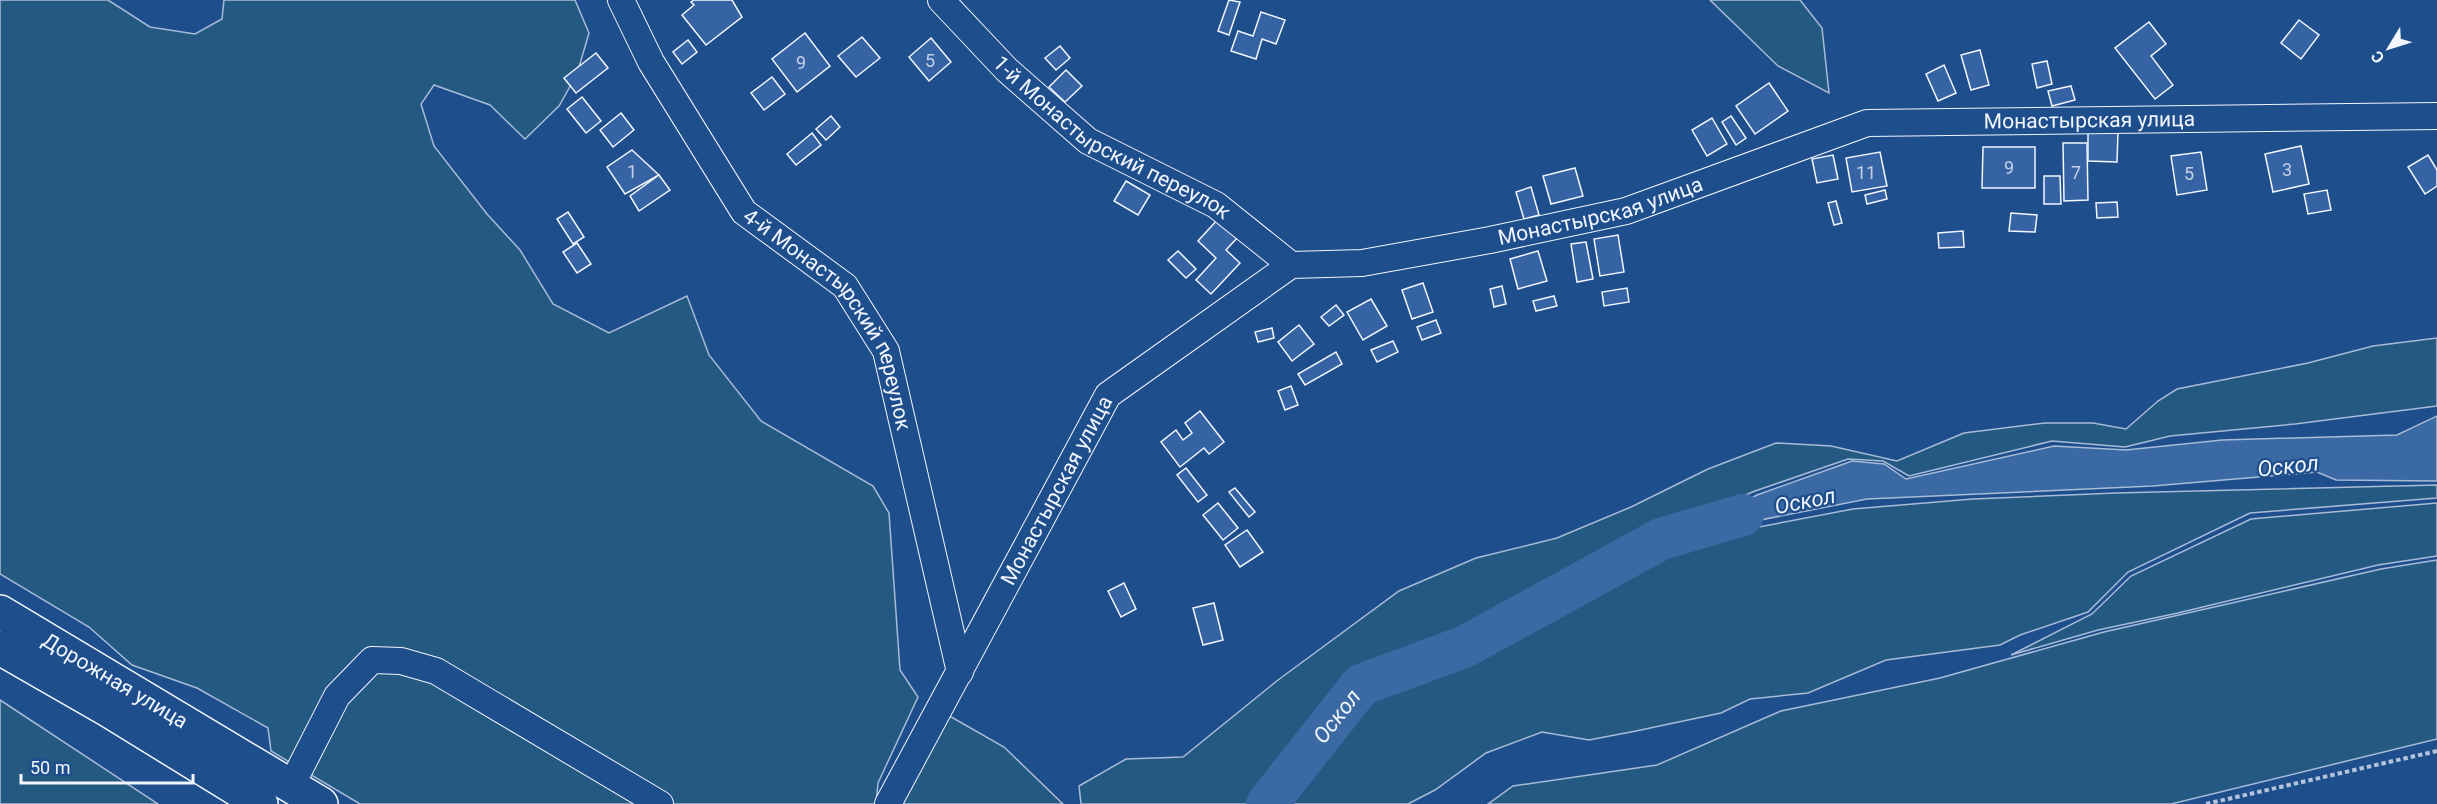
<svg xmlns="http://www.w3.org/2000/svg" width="2437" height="804" font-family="Roboto,sans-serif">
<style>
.green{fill:#245a82;stroke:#a8bbd7;stroke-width:1.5}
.water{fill:#3b69a3;stroke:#a8bbd7;stroke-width:1.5}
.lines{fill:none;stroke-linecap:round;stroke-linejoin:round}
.river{stroke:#3b69a3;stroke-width:42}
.building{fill:#3563a3;stroke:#f2f6ff;stroke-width:1.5}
.minor-casing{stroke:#f2f6ff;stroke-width:28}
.major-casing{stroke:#f2f6ff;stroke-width:36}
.path{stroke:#b3c4dc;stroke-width:4;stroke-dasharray:4.5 3;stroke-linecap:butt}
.minor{stroke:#1f4e8c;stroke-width:26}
.major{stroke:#1f4e8c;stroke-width:33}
.labels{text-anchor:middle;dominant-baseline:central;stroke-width:4.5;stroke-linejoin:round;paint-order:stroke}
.number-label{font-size:18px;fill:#c3d1e8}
.street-label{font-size:21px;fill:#f2f6ff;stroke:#1f4e8c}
.water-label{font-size:22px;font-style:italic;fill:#f2f6ff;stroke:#1f4e8c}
</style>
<rect width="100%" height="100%" fill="#1f4e8c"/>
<g class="green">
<polygon points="0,0 108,0 150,27 195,34 222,19 224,0 575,0 589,33 577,74 559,106 525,139 490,105 434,85 421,104 434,146 487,214 520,250 553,304 609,333 687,296 709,355 761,421 873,486 889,513 900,670 918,697 878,783 876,804 360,804 271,751 268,728 197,688 132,665 89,627 0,574"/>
<polygon points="1710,0 1800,0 1822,28 1829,93 1778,66"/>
<polygon points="2437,338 2437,406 2295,424 2170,436 2125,447 2052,441 1909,476 1883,461 1848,459 1755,491 1657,532 1462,637 1356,680 1258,804 1081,804 1079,786 1126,759 1183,757 1278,680 1399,591 1476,558 1557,538 1631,507 1708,469 1776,443 1831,446 1897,461 1964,433 2045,423 2093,423 2126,429 2158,401 2177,389 2308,363 2373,346"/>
<polygon points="2437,485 2437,498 2250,513 2128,572 2088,612 2020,635 2000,645 1886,660 1808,693 1750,699 1721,713 1636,731 1589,740 1542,732 1486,753 1435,790 1408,804 1284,804 1369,696 1465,659 1645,560 1738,531 1853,509 1973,499 2116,493"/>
<polygon points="2437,503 2437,556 2378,565 2178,613 2098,630 2011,655 2092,614 2131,576 2251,519"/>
<polygon points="2437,560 2437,739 2171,804 1488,804 1513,786 1657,765 1781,711 1940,678 2104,632 2381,569"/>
<polygon points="0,700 158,804 0,804"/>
<polygon points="932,706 1004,747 1063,804 887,804"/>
</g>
<polygon class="water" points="2437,416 2437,481 2336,480 2317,472 2153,486 1867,499 1679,536 1757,495 1852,461 1884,464 1906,479 2054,446 2126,450 2222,440 2397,435"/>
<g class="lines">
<path class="river" id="s1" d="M1267,804L1361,685L1466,646L1661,539L1743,515"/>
</g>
<g class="building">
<polygon points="694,0 732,0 742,17 706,45 682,15 694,5 691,2"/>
<polygon points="1229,0 1240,2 1229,35 1218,31"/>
<polygon points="1261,12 1285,20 1276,44 1262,39 1256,59 1231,51 1238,31 1253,36"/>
<polygon points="2299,20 2319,35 2301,59 2281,43"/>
<polygon points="2149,22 2166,44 2151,56 2173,85 2155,99 2115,48"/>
<polygon points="805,33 830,66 797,92 772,59"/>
<polygon points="862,37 880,58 856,77 838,56"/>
<polygon points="931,38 951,62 929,81 909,57"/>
<polygon points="688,40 697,52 682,64 673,52"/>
<polygon points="1060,46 1070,58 1056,70 1045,58"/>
<polygon points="1980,50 1989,85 1971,90 1961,55"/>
<polygon points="596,53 608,68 576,93 564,78"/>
<polygon points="2047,61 2052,84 2037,88 2032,64"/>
<polygon points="1944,65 1956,93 1938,101 1926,74"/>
<polygon points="1066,70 1082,86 1065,102 1049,87"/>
<polygon points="772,77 785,94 764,110 751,93"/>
<polygon points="1769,83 1788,111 1755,134 1736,106"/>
<polygon points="2071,86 2075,100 2052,106 2048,91"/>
<polygon points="582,97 601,121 586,133 567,109"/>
<polygon points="621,113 634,130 613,147 600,130"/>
<polygon points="831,116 840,127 826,140 816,129"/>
<polygon points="1731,116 1746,138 1736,145 1722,122"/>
<polygon points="1712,118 1727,144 1707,156 1692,130"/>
<polygon points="2088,132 2118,132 2117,162 2088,161"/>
<polygon points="812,133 821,145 796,165 787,154"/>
<polygon points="2063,143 2087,143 2088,200 2064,201"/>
<polygon points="2301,146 2309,184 2273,192 2265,154"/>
<polygon points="1983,147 2035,147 2035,188 1982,188"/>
<polygon points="632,150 659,175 625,194 607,167"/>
<polygon points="1880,152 1887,186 1852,192 1846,158"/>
<polygon points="2201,152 2207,190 2177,195 2171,156"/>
<polygon points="1833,155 1838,179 1817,183 1812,159"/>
<polygon points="2428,155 2437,170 2437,186 2425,194 2408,167"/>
<polygon points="1575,168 1583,196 1551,204 1543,176"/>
<polygon points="659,175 670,190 639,211 630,196"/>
<polygon points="2044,176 2060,176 2061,204 2044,204"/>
<polygon points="1126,181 1150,195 1138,215 1114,201"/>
<polygon points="1531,187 1539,215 1524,219 1516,192"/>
<polygon points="1885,190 1887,199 1867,204 1865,195"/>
<polygon points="2327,190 2331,210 2308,214 2304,194"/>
<polygon points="1836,201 1842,223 1834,225 1828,203"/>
<polygon points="2117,202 2118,217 2097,218 2096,203"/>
<polygon points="568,212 584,237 573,244 557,219"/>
<polygon points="2011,213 2037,215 2035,232 2009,231"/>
<polygon points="1218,219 1238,237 1226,250 1240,263 1211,294 1196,280 1216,258 1198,241"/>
<polygon points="1963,231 1964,247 1939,248 1938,233"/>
<polygon points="1618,235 1624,272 1600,276 1594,239"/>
<polygon points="1586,242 1593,279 1577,282 1571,244"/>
<polygon points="577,243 591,264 577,273 563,252"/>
<polygon points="1178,251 1196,269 1186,278 1168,260"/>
<polygon points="1538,251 1547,281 1518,289 1510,259"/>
<polygon points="1423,283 1433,312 1412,319 1402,290"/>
<polygon points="1502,286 1506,304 1494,307 1490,289"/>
<polygon points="1627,288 1629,302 1604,306 1602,292"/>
<polygon points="1554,296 1557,306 1536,311 1533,301"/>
<polygon points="1371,299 1387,326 1363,340 1347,312"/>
<polygon points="1336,305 1344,315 1329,326 1321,317"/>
<polygon points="1436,320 1441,333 1422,340 1417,327"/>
<polygon points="1299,325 1314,344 1292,361 1278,342"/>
<polygon points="1272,328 1274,338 1258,342 1255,332"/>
<polygon points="1393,341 1398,352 1377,362 1371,350"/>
<polygon points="1336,352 1342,364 1305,385 1298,374"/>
<polygon points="1291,386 1298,405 1285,410 1278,391"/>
<polygon points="1200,411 1224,442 1209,454 1204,448 1180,467 1161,442 1176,430 1183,440 1192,433 1185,423"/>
<polygon points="1186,468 1207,495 1198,502 1177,475"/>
<polygon points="1235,488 1255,512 1249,517 1229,492"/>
<polygon points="1218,503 1238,528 1223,540 1203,515"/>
<polygon points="1247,530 1263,552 1240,567 1225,545"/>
<polygon points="1124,583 1136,609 1121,617 1108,591"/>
<polygon points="1214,603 1223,640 1203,645 1193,608"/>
</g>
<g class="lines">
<g class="minor-casing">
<g id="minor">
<path id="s2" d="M621,0L651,62L744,212L845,286L886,351L960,672"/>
<path id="s3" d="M941,0L1007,70L1088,141L1216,205L1291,265"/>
<polyline points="291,786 337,696 372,660 401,661 436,671 660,804"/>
<path id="s4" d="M888,804L1108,395L1291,265L1362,263L1490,240L1626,211L1867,123L2437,116"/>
</g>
</g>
<g class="major-casing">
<g id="major">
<path id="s5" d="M0,612L321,804"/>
<polyline points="0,648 108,710 261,804"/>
</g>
</g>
<polyline class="path" points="2206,804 2437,751"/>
<use href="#minor" class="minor"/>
<use href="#major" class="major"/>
</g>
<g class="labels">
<g class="number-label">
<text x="930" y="60">5</text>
<text x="801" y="62">9</text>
<text x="2009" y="167">9</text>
<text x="2287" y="169">3</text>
<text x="632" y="171">1</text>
<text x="1866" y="172">11</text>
<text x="2076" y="172">7</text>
<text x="2189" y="173">5</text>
</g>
<g class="street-label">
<text stroke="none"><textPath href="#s4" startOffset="1508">Монастырская улица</textPath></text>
<text stroke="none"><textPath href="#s3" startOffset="222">1-й Монастырский переулок</textPath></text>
<text stroke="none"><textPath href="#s4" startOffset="1004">Монастырская улица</textPath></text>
<text stroke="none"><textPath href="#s2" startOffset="388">4-й Монастырский переулок</textPath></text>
<text stroke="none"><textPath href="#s4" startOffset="356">Монастырская улица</textPath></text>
<text stroke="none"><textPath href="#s5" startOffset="134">Дорожная улица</textPath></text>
</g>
<g class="water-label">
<text transform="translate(2288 466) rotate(-6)">Оскол</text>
<text transform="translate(1805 501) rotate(-11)">Оскол</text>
<text stroke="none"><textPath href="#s1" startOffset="112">Оскол</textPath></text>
</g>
</g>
<g transform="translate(2389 48) rotate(232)" stroke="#1f4e8c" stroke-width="4.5" paint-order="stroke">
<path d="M0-4.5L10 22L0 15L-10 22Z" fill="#f2f6ff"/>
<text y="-9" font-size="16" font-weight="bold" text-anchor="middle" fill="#f2f6ff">С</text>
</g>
<path d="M21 774v9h172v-9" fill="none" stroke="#f2f6ff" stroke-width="3"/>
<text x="30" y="774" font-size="18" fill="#f2f6ff" stroke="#1f4e8c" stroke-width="4.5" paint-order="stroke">50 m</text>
</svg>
